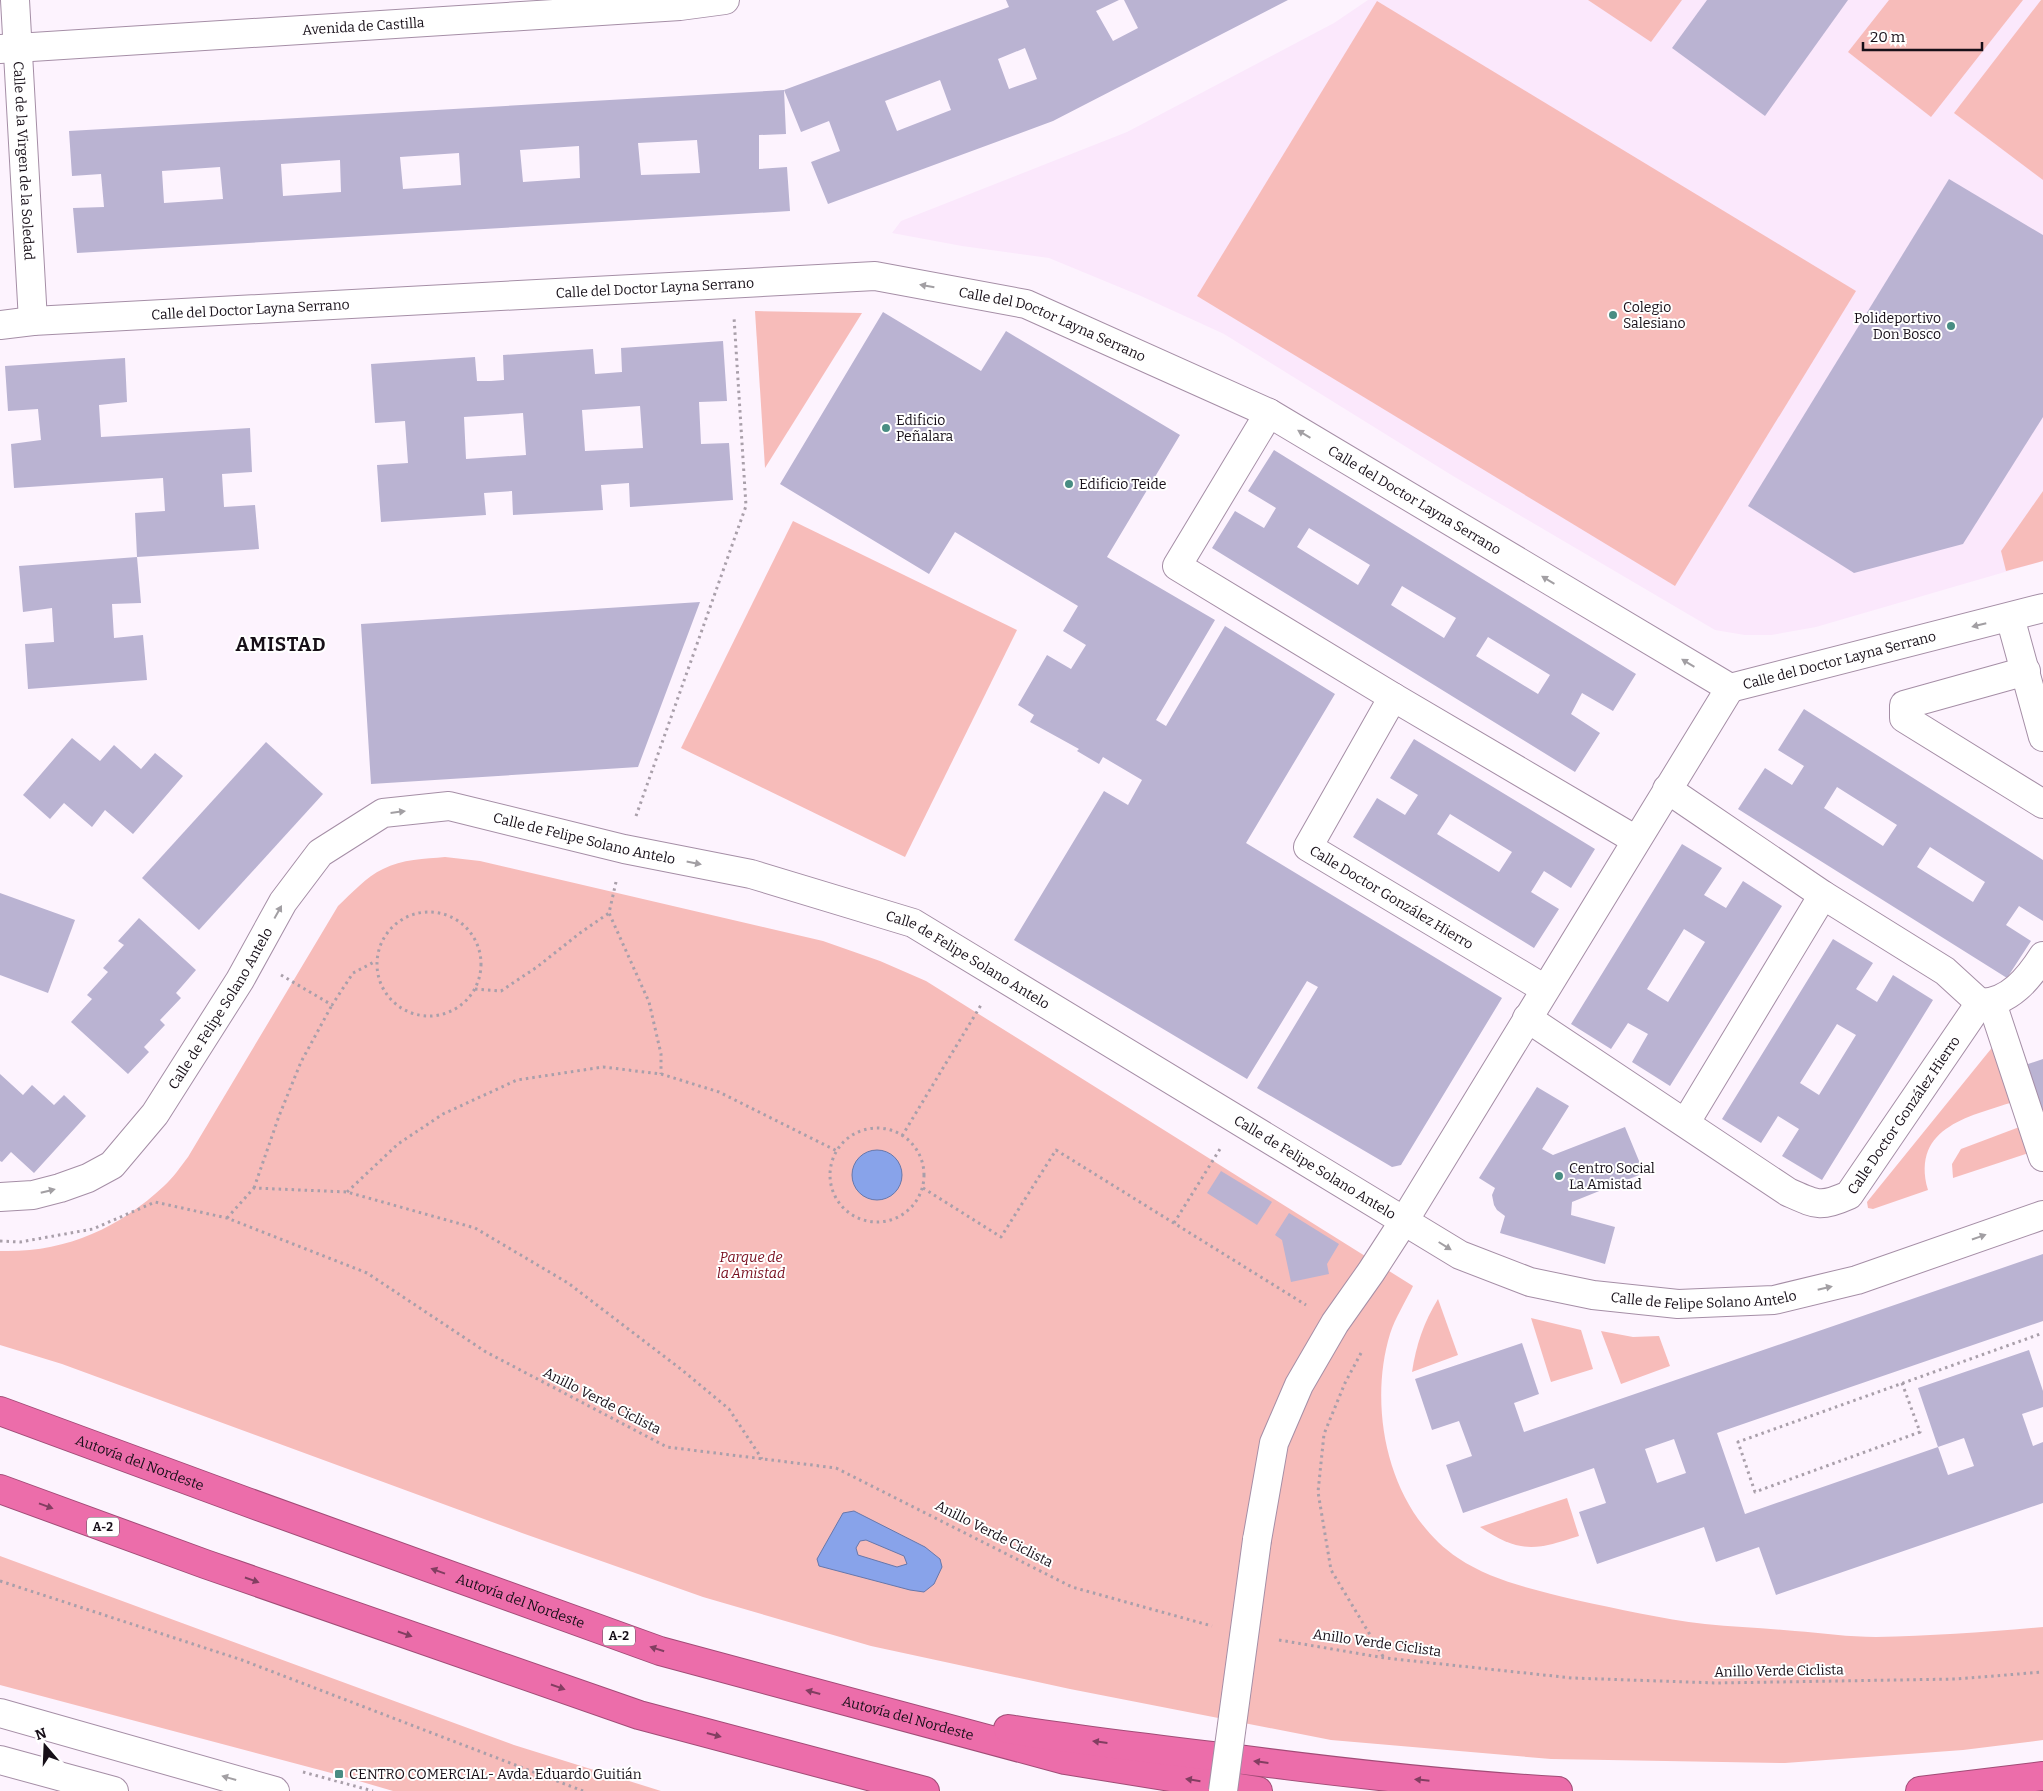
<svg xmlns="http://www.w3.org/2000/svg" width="2043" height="1791" font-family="Bitter,serif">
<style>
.built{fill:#fbe8fc}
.green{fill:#f7bcba}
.water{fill:#88a3ea;stroke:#6677ab;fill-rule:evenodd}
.building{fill:#bab3d2;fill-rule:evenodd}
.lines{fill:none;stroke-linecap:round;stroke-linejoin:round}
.pedestrian-casing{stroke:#a58ea6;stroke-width:30}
.minor-casing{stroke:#a58ea6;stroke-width:30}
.tertiary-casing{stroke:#a58ea6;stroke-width:30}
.motorway-casing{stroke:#a14c77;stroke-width:30}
.path{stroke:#a99faa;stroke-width:3;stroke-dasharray:2.5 4;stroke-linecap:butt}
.pedestrian{stroke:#fff;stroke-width:28}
.minor{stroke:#fff;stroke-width:28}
.tertiary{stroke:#fff;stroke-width:28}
.motorway{stroke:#ec6daa;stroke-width:28}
.pedestrian-bridge-casing{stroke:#a58ea6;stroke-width:30;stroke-linecap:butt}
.pedestrian-bridge{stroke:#fff;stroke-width:28}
.oneway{fill:#a29fa3}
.oneway2{fill:#823e61}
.poi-dot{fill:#488d83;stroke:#fff;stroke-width:2}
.labels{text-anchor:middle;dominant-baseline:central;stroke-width:4;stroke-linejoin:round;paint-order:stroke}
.shield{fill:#fff;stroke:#5d575d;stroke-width:1}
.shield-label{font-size:12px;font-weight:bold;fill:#170f18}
.street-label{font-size:14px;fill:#170f18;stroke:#fff}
.poi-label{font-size:14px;fill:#170f18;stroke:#fff;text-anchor:start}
.park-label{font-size:14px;font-style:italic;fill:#770c1d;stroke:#fff}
.district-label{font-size:19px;font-weight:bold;letter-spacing:1px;fill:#170f18;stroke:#fff}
</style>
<rect width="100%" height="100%" fill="#fdf3fe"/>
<polygon class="built" points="1368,0 2043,0 2043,561 1816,627 1771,635 1745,635 1715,630 1453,476 1224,334 1141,296 1049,258 962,246 892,233 901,221 1127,132 1334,23"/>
<g class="green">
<polygon points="1588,0 1682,0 1651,42"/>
<polygon points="1889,0 2023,0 1931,117 1848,52"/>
<polygon points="2041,0 2043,0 2043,180 1954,113"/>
<polygon points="1377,1 1856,291 1675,586 1197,296"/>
<polygon points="755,311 862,313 765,468"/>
<polygon points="2043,491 2043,561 2006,571 2001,551"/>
<polygon points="793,521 1017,630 905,857 681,748"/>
<path d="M445,857L480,861L823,941L880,961L926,981L1413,1286C1406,1301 1395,1318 1390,1334C1367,1410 1389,1512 1458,1558C1492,1581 1536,1590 1576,1600C1618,1609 1662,1619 1705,1624C1735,1627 1765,1628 1795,1631C1822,1633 1849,1637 1876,1637C1932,1636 1987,1632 2043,1627V1740L1963,1750L1785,1763L1551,1759L1331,1740L1070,1689L871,1646L703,1597L522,1533L62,1364L0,1345V1251C64,1253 118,1229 164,1186C173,1178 181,1166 188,1157L338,906C352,893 366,877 383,869C402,859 425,859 445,857Z"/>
<path d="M1999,1039L2019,1100C1973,1116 1910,1125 1928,1190L1873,1209L1868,1208L1867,1202Z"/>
<polygon points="2030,1123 2038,1150 1953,1178 1952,1164 1961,1149"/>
<path d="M1438,1299L1458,1355L1412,1372C1416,1345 1424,1322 1438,1299Z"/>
<polygon points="1531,1318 1581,1330 1593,1369 1551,1382"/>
<polygon points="1601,1331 1633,1337 1659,1336 1670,1366 1621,1384"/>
<path d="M1567,1498L1579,1536C1536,1550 1520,1554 1480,1527Z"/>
<polygon points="0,1556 514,1745 661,1791 393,1791 335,1774 0,1685"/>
</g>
<g class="water">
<circle cx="877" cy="1175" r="25"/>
<path d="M854,1511L925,1547L940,1559L942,1567L934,1584L924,1592L910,1590L819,1566L817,1559L843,1513ZM866,1540L904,1556L907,1564L897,1567L858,1555L856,1548L860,1541Z"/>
</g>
<g class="building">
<path d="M1006,0H1119L1096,11L1113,41L1138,28L1124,0H1288L1053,121L828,204L811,162L840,151L829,121L801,132L784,90L786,134L759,135V169L787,167L790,211L77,253L73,208L104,207L101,174L72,176L69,131L784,90L1009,7ZM1025,48L1037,79L1009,89L998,59ZM940,80L951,110L897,131L885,101ZM697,140L700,173L641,175L638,143ZM579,146L580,178L523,182L520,150ZM459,153L461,185L403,189L400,157ZM340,160L341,192L283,196L281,164ZM220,167L223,199L164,203L162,171Z"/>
<polygon points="1707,0 1848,0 1765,116 1672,48"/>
<polygon points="1949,179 2043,235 2043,417 1963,544 1854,573 1748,506"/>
<polygon points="883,312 981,371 1006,331 1180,435 1107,557 1215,620 1156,720 1166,726 1225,626 1335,694 1246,843 1502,998 1401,1165 1392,1167 1257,1088 1318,987 1307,981 1247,1079 1014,940 1104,791 1128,805 1142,780 1103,757 1099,764 1077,751 1079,749 1030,722 1034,715 1018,705 1047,655 1071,669 1086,645 1063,631 1078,606 955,532 929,574 780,484"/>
<path d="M723,341L727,401L699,402L701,444L729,443L733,500L630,507L629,483L601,485L603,510L513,515L512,491L484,493L486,515L381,522L377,465L408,463L405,421L375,423L371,364L475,357L477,381H491L504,380L503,355L593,349L595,374L622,372L621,348ZM640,406L643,448L585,451L582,410ZM523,413L526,455L466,459L464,417Z"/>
<polygon points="125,358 127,402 99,405 101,437 250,428 252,472 222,474 224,507 255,505 259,549 137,557 135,513 165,511 163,478 14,488 11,444 41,440 38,409 8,411 5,366"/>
<path d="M1274,450L1636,674L1613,711L1582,693L1571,714L1600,733L1575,772L1212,548L1235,511L1264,528L1276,508L1248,491ZM1309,528L1370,565L1358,585L1297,547ZM1402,586L1456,618L1444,638L1391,605ZM1488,637L1550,675L1538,694L1476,656Z"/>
<polygon points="137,557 141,603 112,604 114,638 143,635 147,680 28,689 25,644 54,642 52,608 23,612 19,566"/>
<polygon points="700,602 638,767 371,784 361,624"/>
<path d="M1804,709L2043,860V921L2019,906L2006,925L2031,941L2007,978L1738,809L1765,768L1792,785L1804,766L1778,750ZM1837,787L1897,825L1883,846L1824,808ZM1930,847L1985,882L1973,902L1917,867Z"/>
<polygon points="72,738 100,761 114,745 141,769 155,753 183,776 133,834 105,810 92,827 64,803 50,819 23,795"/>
<path d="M1414,739L1595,849L1571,888L1544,871L1531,892L1559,909L1534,948L1353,837L1377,798L1405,815L1418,795L1390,778ZM1450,814L1512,852L1499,872L1437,834Z"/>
<polygon points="266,742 323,794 199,930 142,878"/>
<path d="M1682,844L1722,868L1704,895L1726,908L1743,881L1782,906L1670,1086L1632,1062L1648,1034L1628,1023L1611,1049L1571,1024ZM1684,929L1705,942L1668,1002L1647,989Z"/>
<polygon points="0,893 75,920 48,993 0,975"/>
<polygon points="139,918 196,970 176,993 181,998 160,1020 165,1025 144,1047 149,1052 128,1074 71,1022 92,999 87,995 108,972 103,968 124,945 118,941"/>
<path d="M1833,939L1873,963L1856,989L1877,1002L1893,975L1933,1000L1822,1180L1782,1156L1799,1129L1778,1116L1761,1143L1722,1119ZM1837,1024L1856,1035L1819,1095L1800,1083Z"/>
<polygon points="2043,1059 2043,1133 2019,1067"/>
<polygon points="0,1074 23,1095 32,1085 54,1105 64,1095 86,1116 34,1173 11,1152 2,1162 0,1161"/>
<polygon points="1537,1087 1569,1106 1542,1149 1553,1155 1625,1127 1644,1173 1572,1202 1571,1215 1615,1227 1605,1264 1500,1233 1505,1216 1497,1210 1494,1205 1492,1195 1495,1188 1479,1178"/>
<polygon points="1221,1171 1272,1202 1257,1225 1207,1193"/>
<polygon points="1289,1213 1339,1244 1327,1264 1329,1274 1291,1282 1282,1240 1275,1235"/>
<path d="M2043,1254V1321L1717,1433L1745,1514L1938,1447L1948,1475L1974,1466L1964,1438L1938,1447L1918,1388L2029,1350L2043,1391V1407L2022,1414L2033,1446L2043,1442V1503L1776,1595L1759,1547L1716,1562L1704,1527L1597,1564L1579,1512L1606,1503L1594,1468L1463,1513L1446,1465L1472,1456L1459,1421L1432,1430L1415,1379L1522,1343L1539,1394L1514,1403L1524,1432ZM1674,1439L1686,1473L1657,1483L1645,1449Z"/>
</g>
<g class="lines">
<g class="pedestrian-casing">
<g id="pedestrian">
<polyline points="1992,1003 2043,1157"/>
<polyline points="1257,1540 1274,1443 1299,1385 1335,1323 1371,1272 1404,1221"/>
</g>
</g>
<g class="minor-casing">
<g id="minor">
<path id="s1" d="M15,0L33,321"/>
<path id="s2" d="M0,325L33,321L875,276L1026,304L1269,413L1730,688L2043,608"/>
<polyline points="1269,413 1177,566 1393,697 1636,840"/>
<polyline points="2010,617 2043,737"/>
<polyline points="2026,671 1904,705 1904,718 2043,804"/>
<path id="s3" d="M1393,697L1308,847L1545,989"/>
<polyline points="1667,789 1823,895 1945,971 1980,1003"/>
<path id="s4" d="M1527,1018L1788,1192C1817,1205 1820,1208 1849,1195L1980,1003C2009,1003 2029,978 2043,956"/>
<polyline points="1686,1122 1823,895"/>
<path id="s5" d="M0,1197L33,1195L60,1188L88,1178L112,1165L155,1114L240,980L283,902L320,853L383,813L449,806L624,849L751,874L913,923L1460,1255L1530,1282L1593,1295L1678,1304L1774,1300L1857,1280L2043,1215"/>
<polyline points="1404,1221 1730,688"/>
</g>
</g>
<g class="tertiary-casing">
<g id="tertiary">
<path id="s6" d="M0,49L680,6L725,0"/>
<polyline points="0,1713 275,1791"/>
<polyline points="0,1760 114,1791"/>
</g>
</g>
<g class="motorway-casing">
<g id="motorway">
<path id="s7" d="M0,1411L247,1502L660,1651L1065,1760L1258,1791"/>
<polyline points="0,1489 205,1564 639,1715 925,1791"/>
<path d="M1008,1729C1084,1741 1161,1750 1237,1759C1344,1773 1451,1785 1558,1791"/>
<polyline points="1920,1791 2043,1776"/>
</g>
</g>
<g class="path">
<polyline points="636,816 746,506 734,317"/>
<polyline points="616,882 609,913 649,1002 661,1054 661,1074"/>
<circle cx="429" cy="964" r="52"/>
<polyline points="281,975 332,1005 353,973 376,961"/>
<polyline points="475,989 501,991 537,967 580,933 609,913"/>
<circle cx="877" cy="1175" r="47"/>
<polyline points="902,1136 981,1005"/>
<polyline points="254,1188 279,1116 301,1062 332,1005"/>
<polyline points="923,1188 1001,1237 1056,1150 1306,1305"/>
<polyline points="347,1192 398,1144 443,1114 517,1080 603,1067 661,1074 719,1092 837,1151"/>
<polyline points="227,1218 254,1188 347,1192 475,1228 568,1283 682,1370 729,1409 762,1459"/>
<polyline points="1174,1223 1220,1149"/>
<polyline points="0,1241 20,1242 93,1229 155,1202 227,1218 367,1273 486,1352 667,1447 836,1468 1072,1587 1212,1626"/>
<polyline points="1361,1353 1345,1383 1324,1434 1318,1492 1331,1570 1384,1658"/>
<polyline points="1902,1383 1920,1432 1755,1492 1738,1442 2043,1333"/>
<polyline points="0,1581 242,1660 583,1791"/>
<polyline points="1279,1640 1385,1658 1572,1678 1717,1683 1956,1679 2043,1672"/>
<polyline points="303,1772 373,1791"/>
</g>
<use href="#pedestrian" class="pedestrian"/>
<use href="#minor" class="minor"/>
<use href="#tertiary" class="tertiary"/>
<use href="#motorway" class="motorway"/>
<g class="pedestrian-bridge-casing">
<polyline id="pedestrian-bridge" points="1223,1791 1257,1540"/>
</g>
<use href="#pedestrian-bridge" class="pedestrian-bridge"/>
</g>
<defs><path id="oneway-solid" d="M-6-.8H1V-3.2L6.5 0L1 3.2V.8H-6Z" transform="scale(1.25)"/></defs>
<g class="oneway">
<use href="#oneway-solid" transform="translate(927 286) rotate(-170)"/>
<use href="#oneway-solid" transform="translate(1304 434) rotate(-149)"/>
<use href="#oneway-solid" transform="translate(1548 580) rotate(-149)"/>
<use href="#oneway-solid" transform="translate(1979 625) rotate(166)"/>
<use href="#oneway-solid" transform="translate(1688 663) rotate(-149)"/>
<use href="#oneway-solid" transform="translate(398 812) rotate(-7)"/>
<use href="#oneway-solid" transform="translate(694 863) rotate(11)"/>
<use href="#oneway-solid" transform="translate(278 912) rotate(-61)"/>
<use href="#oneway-solid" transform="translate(48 1191) rotate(-14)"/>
<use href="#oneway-solid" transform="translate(1979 1237) rotate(-19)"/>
<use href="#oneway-solid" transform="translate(1445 1246) rotate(32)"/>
<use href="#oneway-solid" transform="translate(1825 1288) rotate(-13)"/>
<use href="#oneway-solid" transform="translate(229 1778) rotate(-164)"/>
</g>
<g class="oneway2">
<use href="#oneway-solid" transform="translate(46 1506) rotate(20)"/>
<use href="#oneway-solid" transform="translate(438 1571) rotate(-160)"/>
<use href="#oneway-solid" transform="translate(252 1580) rotate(19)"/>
<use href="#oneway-solid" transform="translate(405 1634) rotate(19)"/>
<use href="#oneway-solid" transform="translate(657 1649) rotate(-162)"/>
<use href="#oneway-solid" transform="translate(558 1687) rotate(19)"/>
<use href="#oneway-solid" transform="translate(813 1692) rotate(-165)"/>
<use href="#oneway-solid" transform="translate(714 1735) rotate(15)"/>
<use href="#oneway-solid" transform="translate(1100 1742) rotate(-173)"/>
<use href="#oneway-solid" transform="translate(1261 1762) rotate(-173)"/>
<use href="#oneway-solid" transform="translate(1193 1780) rotate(-171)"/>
<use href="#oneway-solid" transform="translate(1422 1780) rotate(-174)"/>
</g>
<g class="poi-dot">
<circle cx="1613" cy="315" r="5"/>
<circle cx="1951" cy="326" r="5"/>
<circle cx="886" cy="428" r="5"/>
<circle cx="1069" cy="484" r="5"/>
<circle cx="1559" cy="1176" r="5"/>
<rect x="334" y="1769" width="10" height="10" rx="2.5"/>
</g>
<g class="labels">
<g class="shield">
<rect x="87" y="1517.5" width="32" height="19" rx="4"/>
<rect x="603" y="1626.5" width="32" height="19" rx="4"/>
</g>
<g class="shield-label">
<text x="103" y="1527">A-2</text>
<text x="619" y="1636">A-2</text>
</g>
<g class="street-label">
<text stroke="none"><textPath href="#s6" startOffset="364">Avenida de Castilla</textPath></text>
<text stroke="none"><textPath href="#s1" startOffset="161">Calle de la Virgen de la Soledad</textPath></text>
<text stroke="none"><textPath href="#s2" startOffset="656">Calle del Doctor Layna Serrano</textPath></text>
<text stroke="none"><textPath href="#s2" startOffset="251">Calle del Doctor Layna Serrano</textPath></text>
<text stroke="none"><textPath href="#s2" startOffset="1061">Calle del Doctor Layna Serrano</textPath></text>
<text stroke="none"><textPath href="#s2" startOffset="1466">Calle del Doctor Layna Serrano</textPath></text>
<text stroke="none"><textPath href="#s2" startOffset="1946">Calle del Doctor Layna Serrano</textPath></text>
<text stroke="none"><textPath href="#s5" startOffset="774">Calle de Felipe Solano Antelo</textPath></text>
<text stroke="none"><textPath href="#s3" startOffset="270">Calle Doctor González Hierro</textPath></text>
<text stroke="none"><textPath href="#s5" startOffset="1179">Calle de Felipe Solano Antelo</textPath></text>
<text stroke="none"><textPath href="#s5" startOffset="309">Calle de Felipe Solano Antelo</textPath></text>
<text stroke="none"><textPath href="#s4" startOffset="475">Calle Doctor González Hierro</textPath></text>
<text stroke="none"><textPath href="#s5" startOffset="1584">Calle de Felipe Solano Antelo</textPath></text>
<text stroke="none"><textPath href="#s5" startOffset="2004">Calle de Felipe Solano Antelo</textPath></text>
<text transform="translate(602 1401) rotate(27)">Anillo Verde Ciclista</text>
<text stroke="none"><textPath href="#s7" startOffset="149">Autovía del Nordeste</textPath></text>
<text transform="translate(994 1534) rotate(27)">Anillo Verde Ciclista</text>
<text stroke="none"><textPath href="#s7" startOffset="554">Autovía del Nordeste</textPath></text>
<text transform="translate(1377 1643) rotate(8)">Anillo Verde Ciclista</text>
<text transform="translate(1779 1671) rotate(-1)">Anillo Verde Ciclista</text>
<text stroke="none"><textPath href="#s7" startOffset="959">Autovía del Nordeste</textPath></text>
</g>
<g class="poi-label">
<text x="1623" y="307">Colegio<tspan x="1623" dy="16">Salesiano</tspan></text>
<text x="1941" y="318" text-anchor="end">Polideportivo<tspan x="1941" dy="16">Don Bosco</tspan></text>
<text x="896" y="420">Edificio<tspan x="896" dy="16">Peñalara</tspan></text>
<text x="1079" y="484">Edificio Teide</text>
<text x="1569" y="1168">Centro Social<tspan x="1569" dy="16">La Amistad</tspan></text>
<text x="349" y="1774">CENTRO COMERCIAL- Avda. Eduardo Guitián</text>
</g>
<g class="park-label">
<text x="751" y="1257">Parque de<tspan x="751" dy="16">la Amistad</tspan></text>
</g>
<g class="district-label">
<text x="281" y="644">AMISTAD</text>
</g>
</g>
<g transform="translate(45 1746) rotate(341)" stroke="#ffffff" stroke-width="4" paint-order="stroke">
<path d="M0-4L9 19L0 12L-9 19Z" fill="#170f18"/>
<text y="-8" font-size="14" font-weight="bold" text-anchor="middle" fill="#170f18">N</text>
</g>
<path d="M1863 42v8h119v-8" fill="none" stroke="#170f18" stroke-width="2.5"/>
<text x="1870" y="42" font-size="15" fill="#170f18" stroke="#ffffff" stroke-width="4" paint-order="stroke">20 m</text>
</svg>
